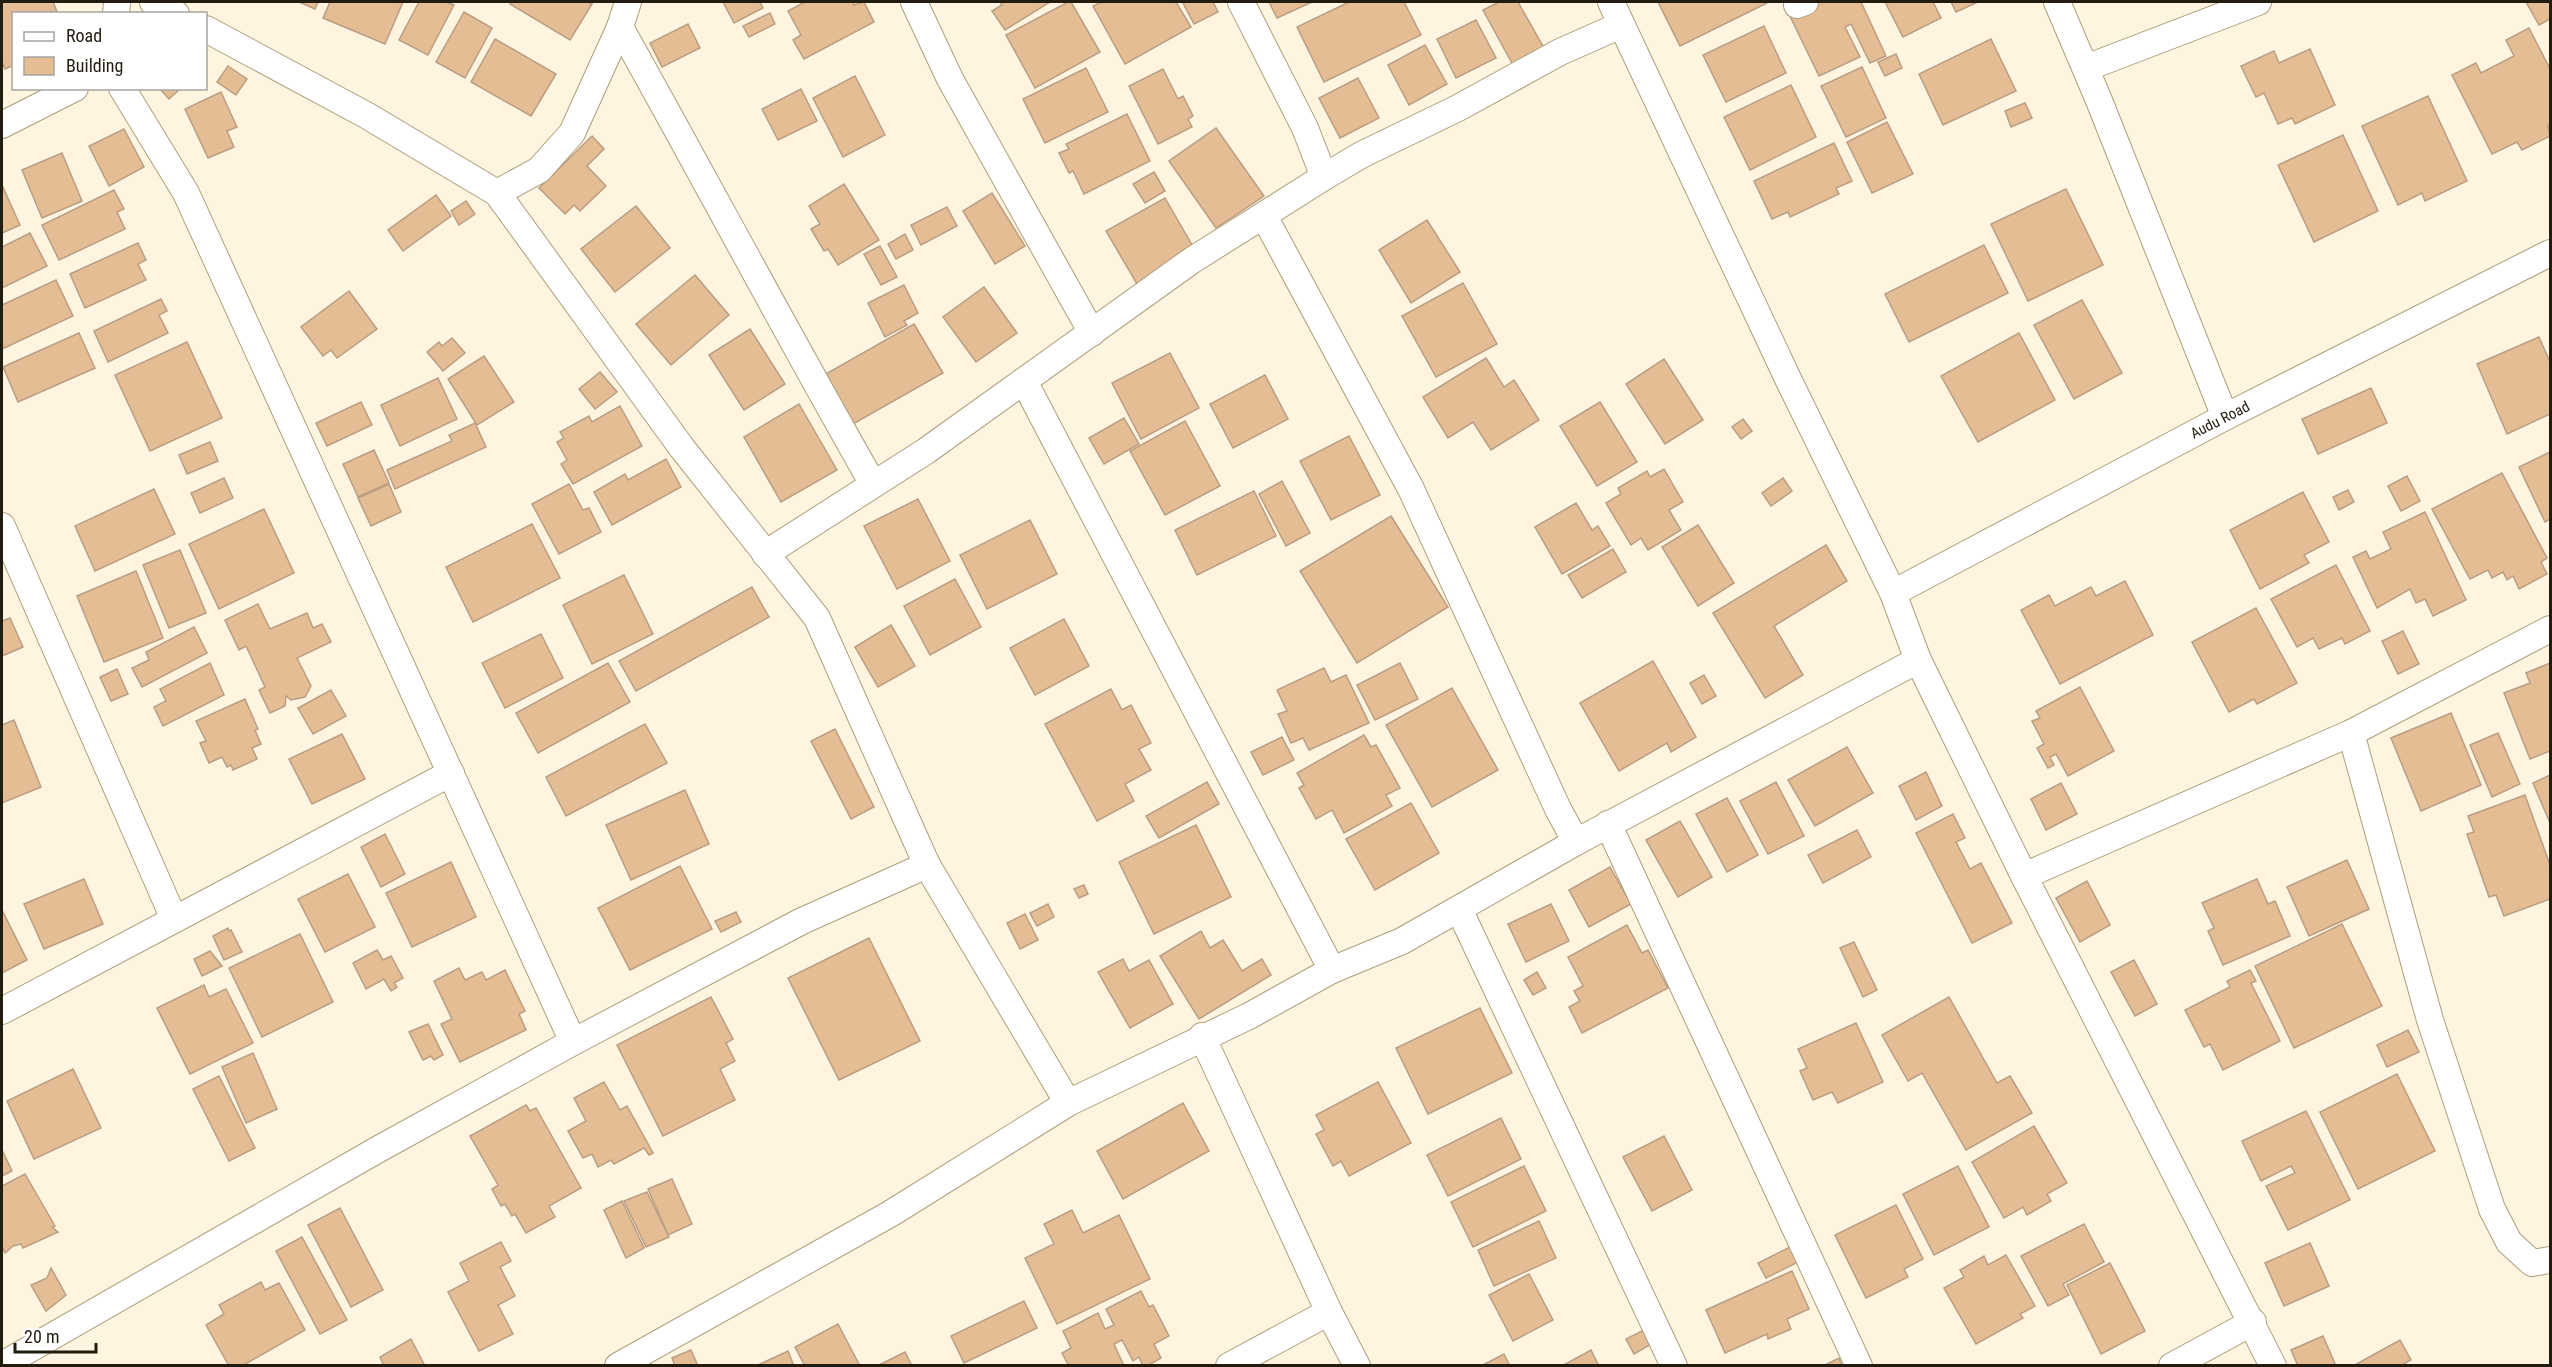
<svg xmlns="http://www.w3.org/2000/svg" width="2552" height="1367" font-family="'Roboto Condensed',sans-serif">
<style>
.building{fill:#e5bd94;stroke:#b99e83;stroke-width:1.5}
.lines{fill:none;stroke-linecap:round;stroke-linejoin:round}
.street-casing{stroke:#ad9e7c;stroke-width:28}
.street{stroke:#fff;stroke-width:26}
.labels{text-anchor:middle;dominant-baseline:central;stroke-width:4.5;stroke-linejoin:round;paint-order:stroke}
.street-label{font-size:15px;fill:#221c0f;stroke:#fff}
</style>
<rect width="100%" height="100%" fill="#fef4df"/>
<g class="building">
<polygon points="2,2 53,2 58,14 14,14 14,65 5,69 2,62"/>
<polygon points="299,2 318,2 315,9"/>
<polygon points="330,2 403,2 385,44 323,18"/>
<polygon points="419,2 446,2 454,5 428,55 399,40"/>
<polygon points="511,2 587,2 592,4 570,40 510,4"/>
<polygon points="723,2 760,2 763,8 734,23"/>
<polygon points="802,2 853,2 854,5 864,2 874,22 804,59 793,40 801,35 788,11 803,3"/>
<polygon points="1000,2 1050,2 1005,30 992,11 1002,5"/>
<polygon points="1068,2 1071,2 1100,52 1035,88 1006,35"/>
<polygon points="1102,2 1176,2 1191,27 1125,64 1093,6"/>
<polygon points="1185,2 1213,2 1218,12 1194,24 1183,3"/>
<polygon points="1269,2 1312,2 1277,18"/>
<polygon points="1349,2 1404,2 1421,35 1324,82 1297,27"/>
<polygon points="1499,2 1518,2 1544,48 1513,65 1483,10"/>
<polygon points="1658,2 1767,2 1767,3 1680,46"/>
<polygon points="1809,2 1861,2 1886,56 1870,63 1851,24 1845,27 1860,57 1819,76 1788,12"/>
<polygon points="1885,2 1933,2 1941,18 1903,37"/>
<polygon points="1951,2 1978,2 1956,12"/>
<polygon points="2526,2 2550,2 2550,19 2539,25"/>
<polygon points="464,12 492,28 465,78 436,62"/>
<polygon points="770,13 775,24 749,37 743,26"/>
<polygon points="1476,20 1496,58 1456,78 1437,39"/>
<polygon points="688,24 700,48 662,67 650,43"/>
<polygon points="1764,26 1786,73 1726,102 1703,55"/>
<polygon points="2529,28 2550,69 2550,124 2548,126 2550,136 2522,150 2517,142 2492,154 2452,75 2476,63 2481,73 2514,56 2506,40"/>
<polygon points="495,39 556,74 531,116 471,82"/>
<polygon points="1991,39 2016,91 1943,125 1919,74"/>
<polygon points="1425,45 1447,84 1409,105 1388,65"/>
<polygon points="2310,49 2335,105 2295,124 2292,118 2278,124 2264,93 2256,97 2241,66 2274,51 2279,63"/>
<polygon points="1896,54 1902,68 1885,76 1878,62"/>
<polygon points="228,66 247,79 236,95 217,82"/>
<polygon points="1862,67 1886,118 1846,137 1821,86"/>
<polygon points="1086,68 1108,112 1045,143 1023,99"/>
<polygon points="1163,69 1178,99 1183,96 1193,116 1188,119 1192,127 1158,144 1129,86"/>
<polygon points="855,76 885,135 843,157 813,98"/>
<polygon points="1358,78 1379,118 1340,138 1319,98"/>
<polygon points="1791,85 1816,137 1750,170 1724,117"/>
<polygon points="159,88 181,88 169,99"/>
<polygon points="801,89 817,121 778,140 762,109"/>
<polygon points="221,92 237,127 227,131 234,147 208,158 185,109"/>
<polygon points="2428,96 2467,181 2425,201 2422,193 2398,205 2362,126"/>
<polygon points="2025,103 2032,118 2011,127 2005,111"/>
<polygon points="1127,114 1150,161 1084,194 1073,171 1069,173 1059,153 1069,149 1066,144"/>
<polygon points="1887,122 1913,174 1872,193 1847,142"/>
<polygon points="1216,128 1264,196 1216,228 1169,161"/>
<polygon points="124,129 144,167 109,186 89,146"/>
<polygon points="2343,135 2378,211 2314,242 2278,165"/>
<polygon points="592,136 604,149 587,166 606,186 580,211 574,205 565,214 539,188"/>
<polygon points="1834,143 1852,181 1836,188 1839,194 1790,217 1788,212 1772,219 1754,181"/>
<polygon points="62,153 82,201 42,218 22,170"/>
<polygon points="1154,172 1165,191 1145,203 1133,184"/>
<polygon points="844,184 879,240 838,265 828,249 824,251 811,229 820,224 809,206"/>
<polygon points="2,185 20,225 2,233"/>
<polygon points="2066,189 2103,265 2028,301 1991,224"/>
<polygon points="114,190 124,209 117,212 125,229 59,260 42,225"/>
<polygon points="992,193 1025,246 995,264 963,211"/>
<polygon points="436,195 451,216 403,251 388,230"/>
<polygon points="1165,198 1195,250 1137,284 1106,231"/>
<polygon points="466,201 475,214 459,225 451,211"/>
<polygon points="636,206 670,248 615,292 581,249"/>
<polygon points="947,207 957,226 921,245 911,225"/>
<polygon points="1427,220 1460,272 1411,303 1379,250"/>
<polygon points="30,233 47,266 2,288 2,247"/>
<polygon points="905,234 913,250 896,259 888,244"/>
<polygon points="138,243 146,260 138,264 146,280 85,308 70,274"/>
<polygon points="1984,245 2008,293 1909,342 1885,294"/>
<polygon points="880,246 897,277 881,285 864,254"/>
<polygon points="695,275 729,315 671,365 636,324"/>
<polygon points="56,280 73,316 2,349 2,305"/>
<polygon points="1463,283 1497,344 1436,377 1402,316"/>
<polygon points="904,285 918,313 904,321 907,325 885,337 868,303"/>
<polygon points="984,287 1017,333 976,362 943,317"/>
<polygon points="349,291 377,329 337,358 331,350 323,356 301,327"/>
<polygon points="161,299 167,311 159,315 168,333 108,362 94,331"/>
<polygon points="2082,300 2122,373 2074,399 2034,325"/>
<polygon points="914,324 943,373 853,424 824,375"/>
<polygon points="750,329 785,384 744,410 709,355"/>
<polygon points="79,333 95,368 18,402 3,367"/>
<polygon points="2019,333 2055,400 1978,442 1941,376"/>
<polygon points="2539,337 2550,362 2550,414 2507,434 2477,364"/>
<polygon points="452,338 465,353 443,371 427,352 439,342 442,346"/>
<polygon points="187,342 222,418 150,451 115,375"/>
<polygon points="1170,353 1199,408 1141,439 1112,383"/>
<polygon points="484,356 514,402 477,425 448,379"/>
<polygon points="1486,358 1504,387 1514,380 1539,420 1491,450 1473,422 1448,438 1423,397"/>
<polygon points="1664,359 1703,420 1665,444 1626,384"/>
<polygon points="600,372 617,392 595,409 579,389"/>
<polygon points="1265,375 1288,419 1233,448 1210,404"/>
<polygon points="438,378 457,419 400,446 381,405"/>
<polygon points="2371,388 2387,423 2318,454 2302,419"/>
<polygon points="361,402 372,425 327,446 316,423"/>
<polygon points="1600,402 1637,462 1597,486 1560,426"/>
<polygon points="799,404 837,470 781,502 744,437"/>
<polygon points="620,406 642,446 573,484 561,464 567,460 557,442 564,438 560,432 589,416 592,422"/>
<polygon points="1124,418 1139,444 1104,464 1089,438"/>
<polygon points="1743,419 1752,431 1741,439 1732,427"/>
<polygon points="1185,421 1220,486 1165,515 1130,451"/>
<polygon points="475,423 486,447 395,489 387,470 452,441 449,435"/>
<polygon points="1349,436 1380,495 1331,520 1300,461"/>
<polygon points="210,442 218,461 187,474 179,455"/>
<polygon points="374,450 389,483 358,497 343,464"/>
<polygon points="2550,452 2550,519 2545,522 2519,467"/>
<polygon points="666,459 681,487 612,525 594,492 625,474 628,480"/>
<polygon points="1664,469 1683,502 1669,510 1681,530 1648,550 1641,538 1631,545 1606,503 1621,494 1618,488 1647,471 1650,477"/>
<polygon points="2502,473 2547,558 2541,562 2547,574 2519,589 2513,576 2507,580 2503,572 2492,578 2488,570 2470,579 2432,509"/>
<polygon points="2407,476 2420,501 2401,511 2388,486"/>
<polygon points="224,478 233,498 200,513 191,493"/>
<polygon points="1783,478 1792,491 1771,506 1762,493"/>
<polygon points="1282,481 1310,533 1286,546 1259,494"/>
<polygon points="389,484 401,512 371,526 358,498"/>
<polygon points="569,484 583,510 589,508 601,532 559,554 532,504"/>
<polygon points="154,489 175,534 95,571 75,526"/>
<polygon points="2348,490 2354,502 2339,510 2333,497"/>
<polygon points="1254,491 1276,536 1197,575 1175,530"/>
<polygon points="2303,492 2329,542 2304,555 2309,563 2260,589 2230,530"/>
<polygon points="918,499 950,561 897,589 864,526"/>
<polygon points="1576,503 1592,530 1598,526 1610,546 1562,574 1535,527"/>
<polygon points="264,509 294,573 219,609 189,544"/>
<polygon points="2425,512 2466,600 2433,616 2425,599 2416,603 2410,589 2377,608 2353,557 2366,551 2370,559 2391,549 2383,532"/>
<polygon points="1391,516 1448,607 1357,663 1300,571"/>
<polygon points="1030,520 1057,574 987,609 960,555"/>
<polygon points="532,524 560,578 473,622 446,567"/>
<polygon points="1698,525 1734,583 1698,606 1662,547"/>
<polygon points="1826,545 1847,581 1774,626 1803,675 1765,698 1713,613"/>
<polygon points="1613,549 1626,572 1582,598 1568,575"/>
<polygon points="180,550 206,613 169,628 143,565"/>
<polygon points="2336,565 2370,631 2345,644 2342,638 2319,649 2313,638 2297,647 2271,599"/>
<polygon points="136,571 163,638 104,662 77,596"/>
<polygon points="624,575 653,634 592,664 563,605"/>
<polygon points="955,579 981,627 930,655 904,606"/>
<polygon points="2125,581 2153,635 2060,684 2021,610 2049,595 2055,606 2091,587 2096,596"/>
<polygon points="752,587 769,617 636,691 619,661"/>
<polygon points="258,604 270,629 307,613 313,628 322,624 331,642 297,658 311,686 305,697 291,700 286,696 285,706 270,713 259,690 265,687 246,646 239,650 225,620"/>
<polygon points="2256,608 2297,683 2257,704 2254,699 2229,712 2192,642"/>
<polygon points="10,618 23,647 2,656 2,621"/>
<polygon points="1064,619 1089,666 1035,695 1010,648"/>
<polygon points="891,625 915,666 878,687 855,647"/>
<polygon points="194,627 207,653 142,687 132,668 149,660 146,652"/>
<polygon points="2403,631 2419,664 2398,674 2382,641"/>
<polygon points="541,634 563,678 505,708 482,663"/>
<polygon points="1653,661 1696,737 1671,752 1667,743 1619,771 1580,703"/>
<polygon points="210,663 224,695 163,726 154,707 166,701 160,689"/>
<polygon points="608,663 630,702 538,753 516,713"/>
<polygon points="1400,663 1418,699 1375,720 1357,685"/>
<polygon points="2550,663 2550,751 2530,759 2504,693 2530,683 2526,673"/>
<polygon points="1324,668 1331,682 1346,675 1369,723 1309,750 1303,738 1291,743 1278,714 1287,711 1277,690"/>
<polygon points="117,669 128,694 111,701 100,677"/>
<polygon points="1704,675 1716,696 1702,704 1690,683"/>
<polygon points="2080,687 2114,751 2068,776 2056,754 2050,757 2054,765 2048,768 2037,748 2044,744 2032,721 2040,718 2036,711"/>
<polygon points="1452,688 1498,770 1432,807 1386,725"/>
<polygon points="1111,689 1122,710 1131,705 1151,743 1139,749 1151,770 1125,784 1134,801 1097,821 1045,724"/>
<polygon points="331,690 346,716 313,734 298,708"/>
<polygon points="245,699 258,729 255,730 261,744 252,748 257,759 233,770 231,765 227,767 222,757 209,763 200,743 206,741 196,721"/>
<polygon points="2451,713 2481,785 2421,811 2391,738"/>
<polygon points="14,720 41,787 2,803 2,725"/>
<polygon points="645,724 667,763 566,816 546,777"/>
<polygon points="835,729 874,807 851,819 811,741"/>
<polygon points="2498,733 2520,784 2492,797 2470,745"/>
<polygon points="342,734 365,779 312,804 289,759"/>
<polygon points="1364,735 1371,747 1376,745 1400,788 1386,795 1392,806 1344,833 1332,810 1316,819 1299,788 1304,785 1297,773"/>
<polygon points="1282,737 1294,760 1263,775 1251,752"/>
<polygon points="1847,747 1873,793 1815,826 1788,780"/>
<polygon points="1926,772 1942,806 1916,820 1899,786"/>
<polygon points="2550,775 2550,823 2533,783"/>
<polygon points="1207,782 1219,804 1159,838 1146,816"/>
<polygon points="1776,782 1804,836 1768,854 1740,801"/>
<polygon points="2061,783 2077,814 2046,830 2031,799"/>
<polygon points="685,790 709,844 631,880 606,825"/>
<polygon points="2525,795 2550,865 2550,899 2504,916 2496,895 2489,897 2467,834 2474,832 2468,816"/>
<polygon points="1727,798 1758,855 1727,872 1696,814"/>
<polygon points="1411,803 1439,853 1375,890 1346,839"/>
<polygon points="1953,814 1965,838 1956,842 1970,869 1981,863 2012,923 1972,943 1916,833"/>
<polygon points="1680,821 1712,877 1678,897 1646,840"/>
<polygon points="1196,825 1231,897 1154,934 1119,862"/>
<polygon points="1857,830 1871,857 1823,883 1808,855"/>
<polygon points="385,834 405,874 381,887 361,847"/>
<polygon points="2347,860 2369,909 2309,936 2287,887"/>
<polygon points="451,862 476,917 412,947 386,893"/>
<polygon points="680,866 712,929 630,970 598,908"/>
<polygon points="1610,867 1631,904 1589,927 1569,890"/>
<polygon points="348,874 375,927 325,952 298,899"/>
<polygon points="84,879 103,924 44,949 24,904"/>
<polygon points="2257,879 2268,904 2275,901 2290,936 2223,965 2208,931 2214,928 2202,903"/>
<polygon points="2087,881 2110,925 2080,942 2056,898"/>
<polygon points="1084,885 1088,894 1079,898 1074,889"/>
<polygon points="1048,904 1054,917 1037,926 1030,913"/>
<polygon points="1551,904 1569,941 1526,962 1508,924"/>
<polygon points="3,912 27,960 2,973 2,913"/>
<polygon points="736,912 741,922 721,932 715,921"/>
<polygon points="1025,914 1038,940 1020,949 1007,923"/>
<polygon points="2342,924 2382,1006 2294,1048 2255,966"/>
<polygon points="1627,925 1642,953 1648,950 1668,988 1582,1033 1569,1007 1580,1001 1574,991 1583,986 1568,957"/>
<polygon points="228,928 229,931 231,930 242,952 224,960 213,936"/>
<polygon points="1201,931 1210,948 1223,940 1242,971 1262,959 1271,975 1199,1019 1160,956"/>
<polygon points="300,934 333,1002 262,1037 229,968"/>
<polygon points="869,938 920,1041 839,1080 788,978"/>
<polygon points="1854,942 1877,990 1863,997 1840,948"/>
<polygon points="377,950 383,960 391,956 403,978 394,983 397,987 391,991 384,979 366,989 353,963"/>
<polygon points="210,951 222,966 202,976 194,959"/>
<polygon points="1123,959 1129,971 1149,960 1173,1004 1130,1028 1098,972"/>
<polygon points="2134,960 2157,1004 2135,1016 2111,972"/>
<polygon points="459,968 465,980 482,972 486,980 505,970 525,1011 519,1014 526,1030 460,1062 441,1024 452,1019 434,981"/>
<polygon points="2250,970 2256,981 2251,983 2280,1041 2223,1070 2210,1044 2204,1047 2185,1010 2230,987 2227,981"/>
<polygon points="1537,972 1546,988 1533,995 1524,980"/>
<polygon points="204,985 209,997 226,989 253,1043 190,1074 157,1008"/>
<polygon points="711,997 733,1039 726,1043 735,1061 720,1069 735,1100 663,1136 617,1045"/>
<polygon points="1949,997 1997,1083 2010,1076 2032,1113 1966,1150 1922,1073 1908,1081 1882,1035"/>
<polygon points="1480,1008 1512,1073 1428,1114 1396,1048"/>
<polygon points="1856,1023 1883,1082 1838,1103 1832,1092 1813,1100 1800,1071 1807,1068 1798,1049"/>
<polygon points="428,1024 443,1055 434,1060 431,1056 423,1060 409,1032"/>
<polygon points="2408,1030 2419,1052 2387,1067 2377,1045"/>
<polygon points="253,1053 277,1109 246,1123 222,1067"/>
<polygon points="73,1069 101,1128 34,1159 7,1101"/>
<polygon points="2397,1074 2435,1151 2358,1189 2320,1112"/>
<polygon points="219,1076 255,1148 229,1161 193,1089"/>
<polygon points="604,1082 620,1110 627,1106 653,1153 649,1155 644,1148 614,1164 611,1160 598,1167 592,1154 583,1158 568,1131 586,1121 574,1098"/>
<polygon points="1378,1082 1411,1143 1349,1176 1341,1161 1333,1166 1316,1134 1324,1130 1316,1115"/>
<polygon points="1183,1103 1209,1151 1123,1199 1097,1151"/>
<polygon points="526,1105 530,1111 536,1108 581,1188 549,1206 555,1217 526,1233 515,1214 512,1216 505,1204 501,1206 492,1189 498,1185 470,1136"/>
<polygon points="2306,1111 2350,1200 2288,1230 2266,1186 2295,1173 2291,1166 2261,1181 2242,1141"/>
<polygon points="1501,1118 1521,1159 1448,1196 1427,1155"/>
<polygon points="2034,1126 2067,1183 2047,1194 2051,1201 2027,1215 2023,1207 2004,1218 1972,1162"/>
<polygon points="1664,1136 1692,1190 1652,1211 1623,1157"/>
<polygon points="2,1150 12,1171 2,1176"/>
<polygon points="1524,1166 1546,1211 1473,1247 1451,1202"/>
<polygon points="1958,1166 1989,1227 1934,1255 1903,1194"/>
<polygon points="25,1174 55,1226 52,1227 58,1232 23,1248 21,1244 13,1246 5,1253 2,1246 2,1186"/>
<polygon points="672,1179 692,1224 668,1235 648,1189"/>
<polygon points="647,1192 669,1237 646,1247 624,1201"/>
<polygon points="622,1201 644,1248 626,1258 604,1210"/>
<polygon points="1896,1205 1923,1259 1904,1269 1908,1277 1866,1298 1835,1235"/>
<polygon points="340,1208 383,1290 351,1307 308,1225"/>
<polygon points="1072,1210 1083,1233 1119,1215 1150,1279 1057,1324 1025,1258 1054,1244 1044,1224"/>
<polygon points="1539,1221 1556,1258 1494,1286 1478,1250"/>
<polygon points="2084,1224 2104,1262 2063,1284 2069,1295 2048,1306 2021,1256"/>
<polygon points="302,1237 347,1320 320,1334 276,1251"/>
<polygon points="501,1242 511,1261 500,1267 515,1296 498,1305 513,1334 479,1351 448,1292 469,1281 460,1263"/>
<polygon points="2310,1243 2329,1286 2284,1306 2265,1263"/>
<polygon points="1790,1247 1798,1262 1766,1278 1758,1263"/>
<polygon points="2006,1255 2035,1306 2020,1314 2023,1318 1976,1344 1944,1288 1964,1277 1960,1270 1984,1256 1988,1265"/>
<polygon points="2110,1263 2145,1331 2101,1354 2067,1285"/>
<polygon points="51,1268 66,1295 46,1311 31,1285 47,1278"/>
<polygon points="1792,1271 1809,1309 1787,1319 1791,1329 1768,1339 1767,1334 1725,1353 1706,1310"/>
<polygon points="1529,1274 1553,1320 1513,1341 1489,1295"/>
<polygon points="261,1282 265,1290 279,1283 305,1330 242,1366 229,1366 206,1325 224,1314 219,1305"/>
<polygon points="1141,1291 1149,1307 1153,1305 1169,1336 1154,1344 1161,1358 1147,1366 1143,1366 1139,1357 1133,1361 1122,1340 1114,1344 1124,1366 1069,1366 1062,1353 1071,1348 1063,1331 1098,1313 1105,1329 1114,1325 1106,1309"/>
<polygon points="1024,1301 1037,1328 964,1363 951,1336"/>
<polygon points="838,1324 860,1366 805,1366 795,1347"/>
<polygon points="1648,1328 1655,1342 1634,1354 1626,1339"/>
<polygon points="2323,1336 2336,1366 2298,1366 2291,1350"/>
<polygon points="411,1339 425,1366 384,1366 380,1357"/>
<polygon points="2400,1340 2411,1360 2400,1366 2353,1366"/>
<polygon points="691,1350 698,1366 675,1366 672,1358"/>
<polygon points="1591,1350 1599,1366 1562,1366"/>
<polygon points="788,1351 794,1366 756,1366"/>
<polygon points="905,1352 912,1366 877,1366"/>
<polygon points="1504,1354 1510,1366 1481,1366"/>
<polygon points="1839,1358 1842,1366 1823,1366"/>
</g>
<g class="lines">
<g class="street-casing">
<g id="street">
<polyline points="153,2 176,14"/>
<polyline points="914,2 950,79 1092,333"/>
<polyline points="1241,2 1305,128 1324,177"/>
<polyline points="1611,2 1789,381 1893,593 1918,660 2024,876 2273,1366"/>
<polyline points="2057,2 2098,98 2225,417"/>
<polyline points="1797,5 1805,2"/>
<polyline points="116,14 117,2"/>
<path d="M620,27C704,177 784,328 869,477"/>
<polyline points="206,29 366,115 497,193 682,448 817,618 927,865 1068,1103"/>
<polyline points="2086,68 2258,2"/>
<polyline points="122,88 186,193 573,1042"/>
<polyline points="2,125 75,88"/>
<polyline points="497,193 539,170 572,133 620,27 628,2"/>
<polyline points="1264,216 1411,489 1558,809 1576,842"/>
<polyline points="1024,381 1332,970"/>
<polyline points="2,526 174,919"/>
<polyline points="765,554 926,451 1191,261 1324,177 1361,155 1458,108 1560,52 1621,25"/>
<polyline points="1893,593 2225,417 2550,253"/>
<polyline points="2351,733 2430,1020 2492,1209 2509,1242 2532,1263 2550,1260"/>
<polyline points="1608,824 1859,1366"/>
<polyline points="2024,876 2351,733 2550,629"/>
<polyline points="1459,909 1674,1366"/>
<polyline points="2,1011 451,773"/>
<polyline points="1202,1036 1329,1312 1357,1366"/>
<polyline points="2,1365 377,1150 573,1042 802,921 927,865"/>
<polyline points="618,1366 890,1214 1068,1103 1249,1016 1332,970 1402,941 1576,842 1918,660"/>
<polyline points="1229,1366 1329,1312"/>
<polyline points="2172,1366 2253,1322"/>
</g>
</g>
<use href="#street" class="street"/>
</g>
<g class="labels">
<g class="street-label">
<text transform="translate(2220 420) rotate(-27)">Audu Road</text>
</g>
</g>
<rect width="2552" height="1367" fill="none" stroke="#221c0f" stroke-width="6"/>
<rect x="12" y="12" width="195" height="78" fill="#ffffff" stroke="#a7a49f" stroke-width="1.5"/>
<rect x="24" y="32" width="30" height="9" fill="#ffffff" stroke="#a7a49f" stroke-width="1.5"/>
<text x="66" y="42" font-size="18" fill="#221c0f">Road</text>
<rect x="24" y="57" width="30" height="18" fill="#e5bd94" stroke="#a7a49f" stroke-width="1.5"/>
<text x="66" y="72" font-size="18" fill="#221c0f">Building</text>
<path d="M15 1343v9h81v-9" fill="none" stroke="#221c0f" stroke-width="3"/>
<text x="24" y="1343" font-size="18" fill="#221c0f" stroke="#ffffff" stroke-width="4.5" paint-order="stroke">20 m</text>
</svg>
